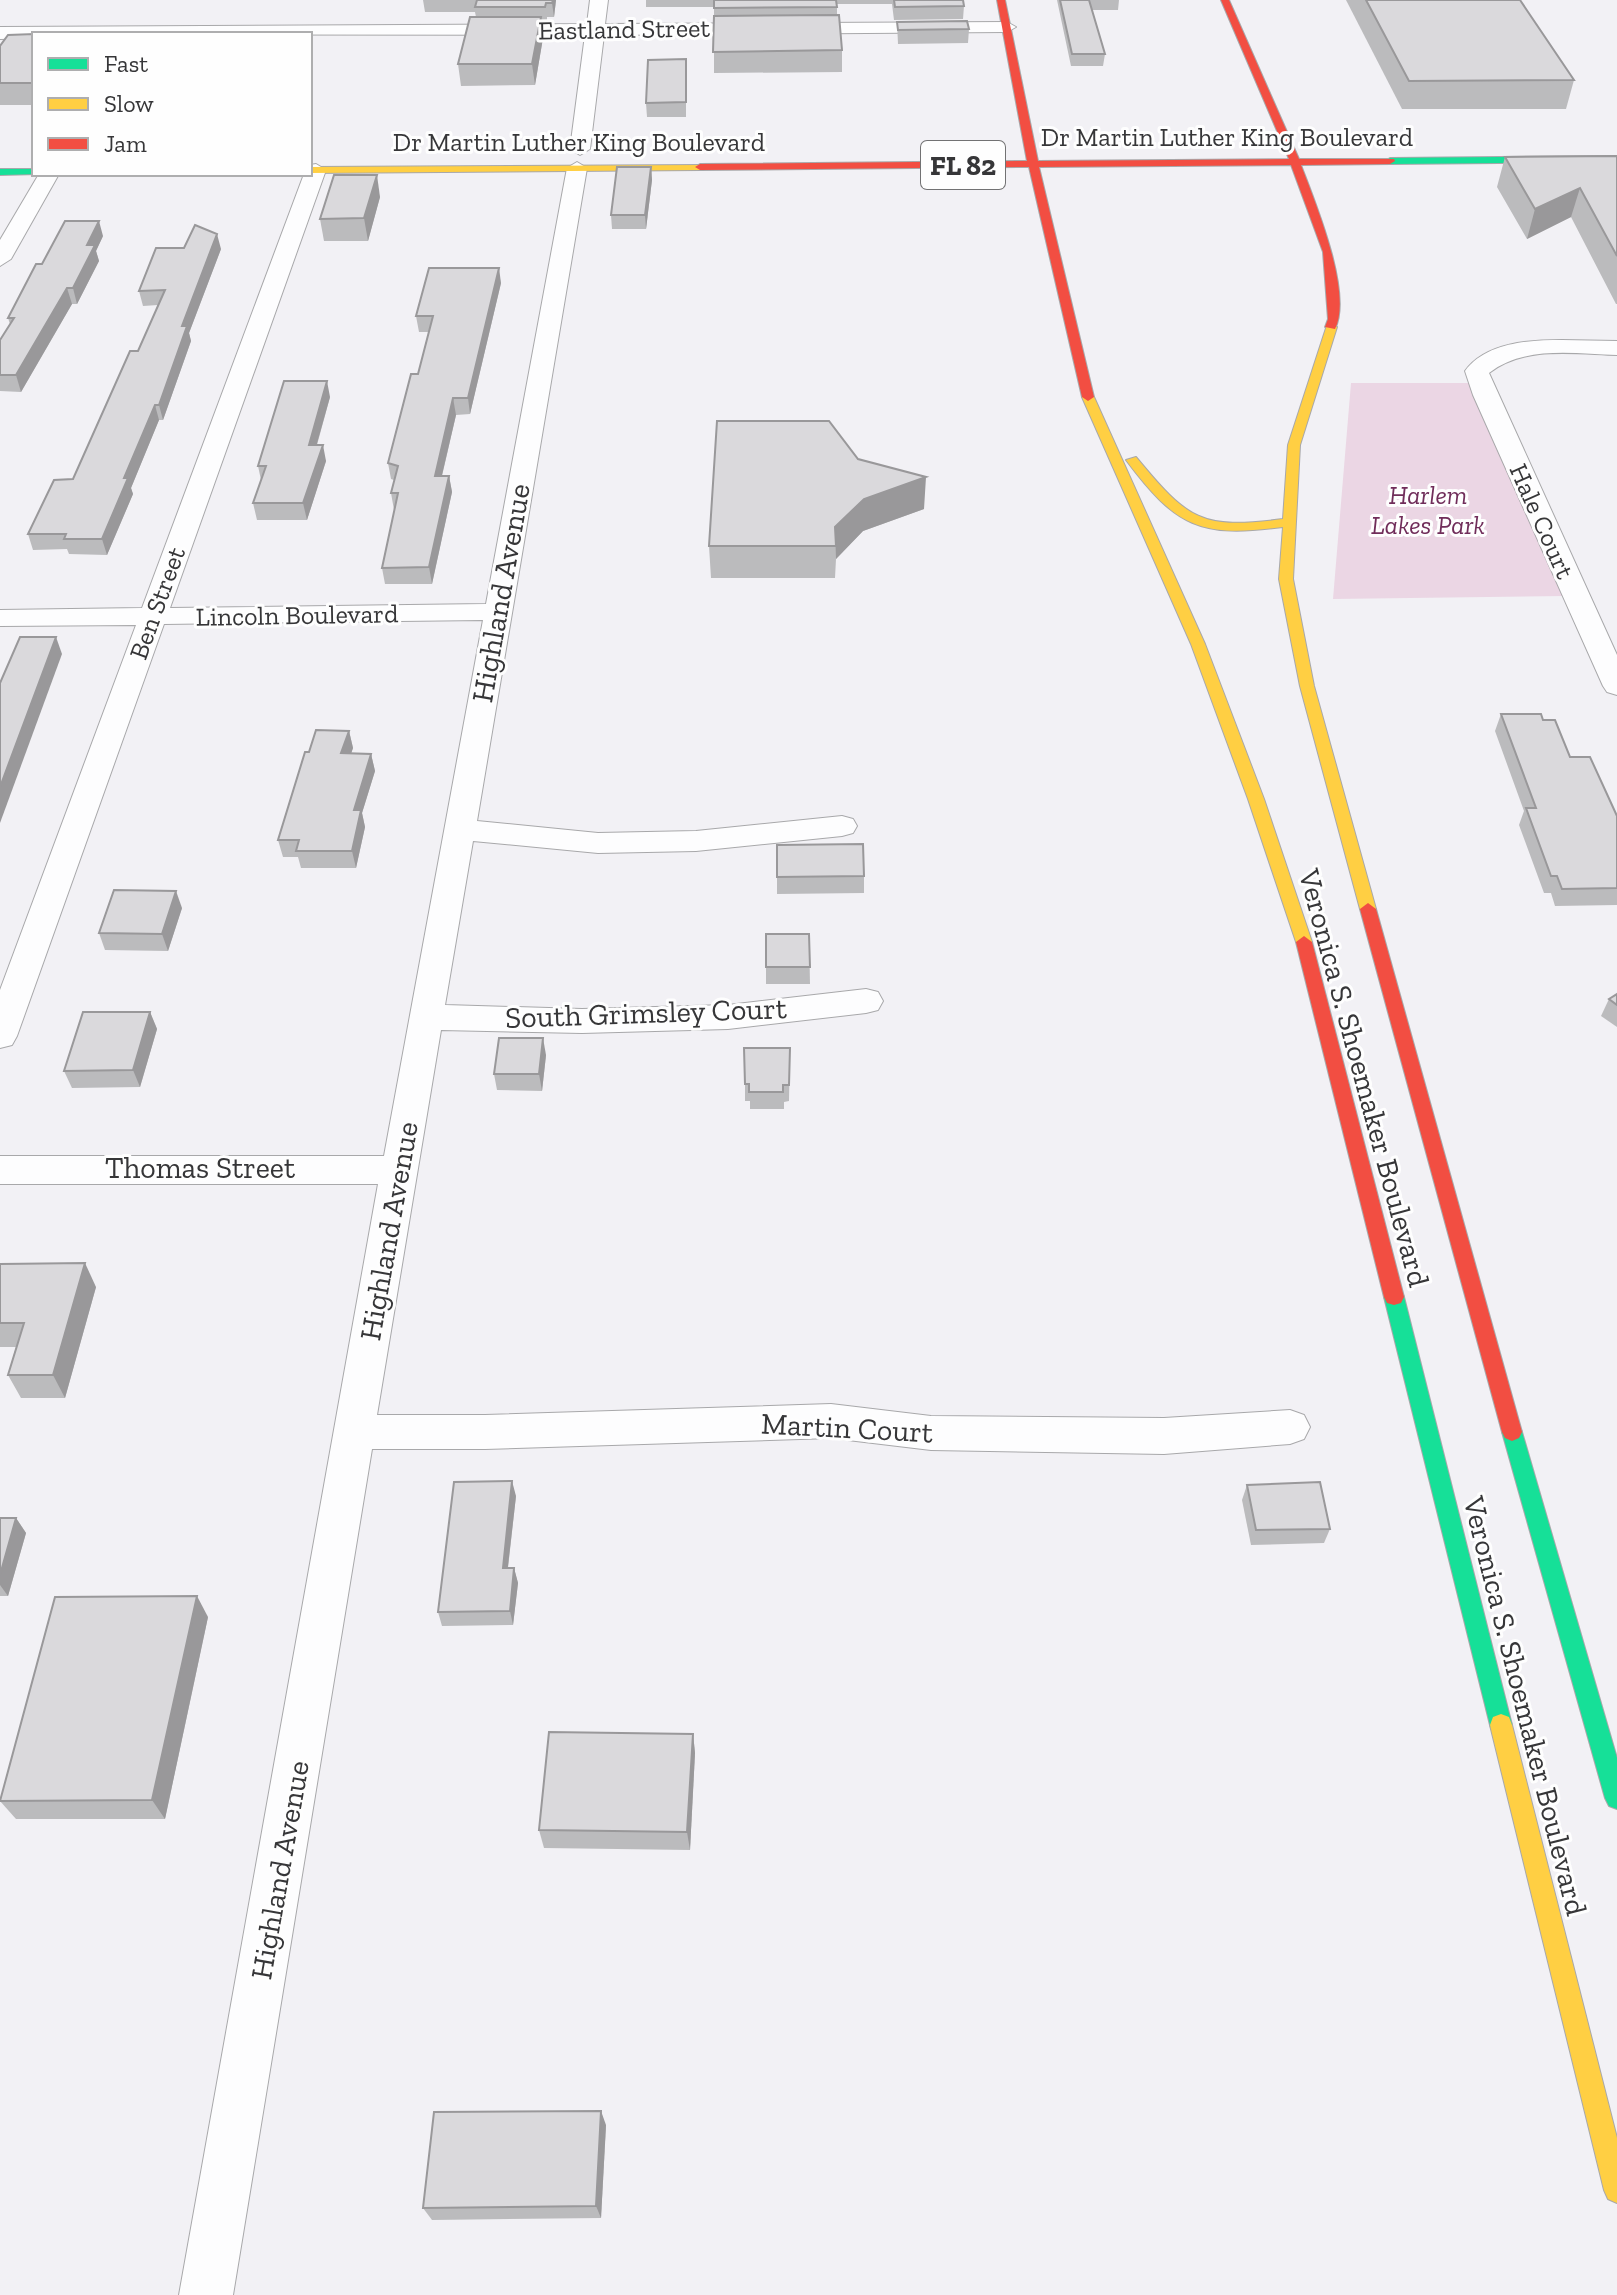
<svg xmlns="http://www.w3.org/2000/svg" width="1617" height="2295" font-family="'Zilla Slab',serif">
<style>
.green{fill:#ebd6e4}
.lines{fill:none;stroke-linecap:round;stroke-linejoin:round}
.street-casing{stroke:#a8a8aa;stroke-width:2}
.fast-casing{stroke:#a8a8aa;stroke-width:2}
.slow-casing{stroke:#a8a8aa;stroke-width:2}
.jam-casing{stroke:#a8a8aa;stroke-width:2}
.street{fill:#fdfdfe;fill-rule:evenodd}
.fast{fill:#16e098;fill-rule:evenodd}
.slow{fill:#ffcf43;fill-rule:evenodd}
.jam{fill:#f24e42;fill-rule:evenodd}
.wall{fill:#bbbbbd}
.shaded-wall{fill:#99989a}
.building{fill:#dad9dc;stroke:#99989a;stroke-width:2}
.labels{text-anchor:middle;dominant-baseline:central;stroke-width:6;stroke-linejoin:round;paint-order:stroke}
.far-street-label{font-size:26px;fill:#363638;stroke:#fefefe}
.far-park-label{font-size:26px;font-style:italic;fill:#702d5a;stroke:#fefefe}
.shield{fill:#fefefe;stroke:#727273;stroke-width:2}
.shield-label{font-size:28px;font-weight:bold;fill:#363638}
.street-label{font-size:30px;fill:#363638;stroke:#fefefe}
</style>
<rect width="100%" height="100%" fill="#f2f1f5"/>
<polygon class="green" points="1351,383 1469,383 1565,596 1333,599"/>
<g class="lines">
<g class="street-casing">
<g id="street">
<polygon points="590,0 608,0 605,24 1007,22 1016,27 1007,32 604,35 590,149 580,155 570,149 585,35 34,34 34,38 0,39 0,27 587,24"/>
<polygon points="577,162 587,168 477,821 598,833 696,831 842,816 853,819 857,826 853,833 842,836 696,851 598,853 473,841 445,1005 582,1009 728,1005 866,989 878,992 883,1001 878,1010 866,1013 728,1029 582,1033 441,1030 377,1415 485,1415 831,1404 931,1416 1164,1418 1290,1410 1304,1415 1310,1427 1304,1439 1290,1444 1164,1454 931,1450 831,1438 485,1449 372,1449 233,2295 179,2295 378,1184 0,1184 0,1156 384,1156 483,620 164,624 17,1036 12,1045 0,1048 0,990 136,625 0,626 0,610 142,608 304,174 310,174 310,165 316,164 326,170 170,608 486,604 567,168"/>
<polygon points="39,174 59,174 11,259 0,266 0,240"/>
<path d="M1562,340L1617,341V355C1575,354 1525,345 1489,373L1617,655V695L1607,692L1603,686L1473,395L1465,371C1486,342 1530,340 1562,340Z"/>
</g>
</g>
<g class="fast-casing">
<g id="fast">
<polygon points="1617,156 1617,162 1390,164 1385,161 1390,158"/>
<polygon points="0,169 34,169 34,174 38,174 0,175"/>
<polygon points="1394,1289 1401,1291 1404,1297 1512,1725 1509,1733 1501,1736 1493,1733 1490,1725 1384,1297 1387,1291"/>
<polygon points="1512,1423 1519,1426 1522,1432 1617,1758 1617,1809 1609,1806 1605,1798 1502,1432 1505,1426"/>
</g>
</g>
<g class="slow-casing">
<g id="slow">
<polygon points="704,165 705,167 700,170 310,173 310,167"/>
<path d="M1327,325L1337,327L1300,445L1293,579L1314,686L1376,909L1368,915L1360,909L1300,686L1279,579L1283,527C1200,538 1176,527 1126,460L1136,457C1188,520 1201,530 1283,519L1288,445Z"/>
<polygon points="1088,393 1094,397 1205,644 1264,799 1312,942 1310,946 1304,948 1296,942 1248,799 1191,644 1082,397"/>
<polygon points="1501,1714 1509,1717 1512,1725 1617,2138 1617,2203 1608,2199 1604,2190 1490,1725 1493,1717"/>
</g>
</g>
<g class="jam-casing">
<g id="jam">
<path d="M997,0H1005L1038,161L1289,159L1221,0H1229L1299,159H1394L1395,161L1390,164L1301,165C1315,202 1353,293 1335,329L1325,327L1328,319L1323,252L1291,165L1039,167L1094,397L1088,401L1082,397L1029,167L700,170L695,167L700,164L1027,161Z"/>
<polygon points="1368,903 1376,909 1522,1432 1519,1438 1512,1441 1505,1438 1502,1432 1360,909"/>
<polygon points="1304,936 1312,942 1404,1297 1401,1303 1394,1305 1387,1303 1384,1297 1296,942"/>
</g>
</g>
<use href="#street" class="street"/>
<use href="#fast" class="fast"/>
<use href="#slow" class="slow"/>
<use href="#jam" class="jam"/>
</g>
<g class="wall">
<polygon points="423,0 556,0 554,17 547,17 547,21 542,21 543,38 535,85 461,86 458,64 476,17 475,12 425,12"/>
<polygon points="646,0 963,0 964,6 963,19 894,20 892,4 837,4 837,15 842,50 842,72 714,73 714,7 646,7"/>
<polygon points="1057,0 1119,0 1118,10 1092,10 1105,54 1103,66 1071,66"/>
<polygon points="1346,0 1520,0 1574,80 1566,109 1402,109"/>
<polygon points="897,22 969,29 968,43 898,44"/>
<polygon points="34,34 34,105 0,105 0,46"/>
<polygon points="686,59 686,117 647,117 646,103"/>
<polygon points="1617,156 1617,304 1616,304 1571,217 1527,239 1497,187 1505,157"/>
<polygon points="651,167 652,180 646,229 612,229 611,215"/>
<polygon points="380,197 368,241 324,241 320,219"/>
<polygon points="103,236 96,251 99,261 77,304 72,304 21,392 0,391 0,340 10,324 8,318 42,264"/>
<polygon points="221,249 189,333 191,341 163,420 159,420 131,488 133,494 107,555 69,554 67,549 33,550 28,534 73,479 138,351 158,305 143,306 139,291"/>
<polygon points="501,283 470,414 456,415 442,476 449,476 452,492 432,584 385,584 382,568 395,510 394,510 391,493 394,480 391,479 388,463 418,374 429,332 419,332 416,316"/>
<polygon points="330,397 317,445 326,461 307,520 257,520 253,503 261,480 258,466"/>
<polygon points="858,459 924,509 863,531 836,559 835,578 711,578 709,546"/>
<polygon points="1501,714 1543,720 1570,757 1617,816 1617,905 1555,906 1551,893 1544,893 1519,825 1524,811 1495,731"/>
<polygon points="349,731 353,748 351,754 371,754 375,771 362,813 365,827 356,868 301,868 298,857 283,857 278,840 309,752"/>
<polygon points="777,845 864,876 864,893 777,894"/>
<polygon points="182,908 168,951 105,950 99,933"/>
<polygon points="766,934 809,934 810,984 766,984"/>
<polygon points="1617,994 1617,1027 1601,1016 1609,999"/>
<polygon points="150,1012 157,1029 140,1087 72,1088 64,1071"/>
<polygon points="790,1048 789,1101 784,1102 784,1109 750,1109 750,1101 745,1101 745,1084"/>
<polygon points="546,1055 542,1091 497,1090 494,1074"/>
<polygon points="0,1264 96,1287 65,1398 21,1398 8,1375 16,1347 0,1347"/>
<polygon points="1247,1485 1330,1529 1324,1543 1251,1545 1242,1500"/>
<polygon points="516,1496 508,1568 514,1568 518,1583 513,1625 442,1626 438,1612"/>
<polygon points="0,1518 16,1518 26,1533 8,1596 0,1596"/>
<polygon points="208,1617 165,1819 16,1819 0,1801"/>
<polygon points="693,1734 695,1753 690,1850 544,1848 539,1830"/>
<polygon points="606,2125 601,2218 432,2220 423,2208"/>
</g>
<g class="shaded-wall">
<polygon points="553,0 556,0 554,17 552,3"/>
<polygon points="541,17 543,38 535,85 532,64"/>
<polygon points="651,167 652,180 646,229 645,215"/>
<polygon points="377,175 380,197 368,241 364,218"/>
<polygon points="1580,188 1571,217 1527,239 1535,209"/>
<polygon points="99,221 103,236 96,251 99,261 77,304 73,288 87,245"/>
<polygon points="217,234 221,249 189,333 191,341 163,420 159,405 182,326"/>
<polygon points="499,268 501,283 470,414 468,398"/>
<polygon points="67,288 72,304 21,392 16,375"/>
<polygon points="327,381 330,397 312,461 309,445"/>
<polygon points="453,398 456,415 438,492 435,476"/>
<polygon points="155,405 159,420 131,488 133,494 107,555 102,539 124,478"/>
<polygon points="323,445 326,461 307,520 303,503"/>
<polygon points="449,476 452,492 432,584 429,567"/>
<polygon points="926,477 924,509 863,531 836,559 835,527 864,499"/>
<polygon points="56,637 62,654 0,823 0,787"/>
<polygon points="349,731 353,748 345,770 341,753"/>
<polygon points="371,754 375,771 362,813 365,827 356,868 352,851 354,810"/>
<polygon points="176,891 182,908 168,951 162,934"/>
<polygon points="150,1012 157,1029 140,1087 133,1070"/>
<polygon points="543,1038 546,1055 542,1091 539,1074"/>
<polygon points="85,1263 96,1287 65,1398 53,1375"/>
<polygon points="512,1481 516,1496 506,1583 503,1568"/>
<polygon points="16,1518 26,1533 8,1596 0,1585 0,1575"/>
<polygon points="514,1568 518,1583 513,1625 510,1611"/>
<polygon points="197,1596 208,1617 165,1819 152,1800"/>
<polygon points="693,1734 695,1753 690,1850 687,1832"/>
<polygon points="601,2111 606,2125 601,2218 596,2206"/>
</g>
<g class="building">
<polygon points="477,0 553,0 552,3 546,3 545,7 475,7"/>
<polygon points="714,0 836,0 837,7 714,8"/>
<polygon points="894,0 963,0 964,6 895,7"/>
<polygon points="1060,0 1089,0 1105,54 1072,54"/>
<polygon points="1366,0 1520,0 1574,80 1409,81"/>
<polygon points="839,15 842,50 713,52 714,16"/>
<polygon points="470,17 541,17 532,64 458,64"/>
<polygon points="967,21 969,29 898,30 897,22"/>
<polygon points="34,34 34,83 0,83 0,46 8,35"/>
<polygon points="686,59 686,102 646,103 648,60"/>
<polygon points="1617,156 1617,256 1580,188 1535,209 1505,157"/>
<polygon points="617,167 651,167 645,215 611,215"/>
<polygon points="334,175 377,175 364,218 320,219"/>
<polygon points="65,221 99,221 87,245 95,245 73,288 67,288 16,375 0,375 0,340 14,318 8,318 36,264 42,264"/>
<polygon points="195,225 217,234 182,326 187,326 159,405 155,405 124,478 128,478 102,539 64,539 66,534 28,534 54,480 73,479 130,351 138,351 165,290 139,291 156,248 184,248"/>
<polygon points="429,268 499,268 468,398 453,398 435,476 449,476 429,567 382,568 398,493 391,493 398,466 388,463 411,374 418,374 433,316 416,316"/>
<polygon points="284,381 327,381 309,445 323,445 303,503 253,503 266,466 258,466"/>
<polygon points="717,421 829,421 858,459 926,477 864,499 835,527 836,546 709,546"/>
<polygon points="20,637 56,637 0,787 0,683"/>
<polygon points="1501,714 1541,714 1543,720 1555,720 1570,757 1590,757 1617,816 1617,888 1562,889 1557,876 1551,876 1526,808 1536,808"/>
<polygon points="316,730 349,731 341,753 371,754 354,810 361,810 352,851 296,851 299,840 278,840 305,752 309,752"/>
<polygon points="863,844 864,876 777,877 777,845"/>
<polygon points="114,890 176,891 162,934 99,933"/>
<polygon points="766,934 809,934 810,967 766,967"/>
<polygon points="1617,994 1617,1005 1609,999"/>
<polygon points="83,1012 150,1012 133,1070 64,1071"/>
<polygon points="499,1038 543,1038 539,1074 494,1074"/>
<polygon points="744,1048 790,1048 789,1085 783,1085 783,1092 749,1092 749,1084 745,1084"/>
<polygon points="85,1263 53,1375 8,1375 24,1323 0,1323 0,1264"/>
<polygon points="512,1481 503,1568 514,1568 510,1611 438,1612 454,1482"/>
<polygon points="1320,1482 1330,1529 1256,1530 1247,1485"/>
<polygon points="0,1518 16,1518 0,1575"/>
<polygon points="197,1596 152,1800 0,1801 55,1597"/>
<polygon points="549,1732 693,1734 687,1832 539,1830"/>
<polygon points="601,2111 596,2206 423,2208 434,2112"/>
</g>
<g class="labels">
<g class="far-street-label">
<text transform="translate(624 29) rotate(-1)">Eastland Street</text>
<text x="1227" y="137">Dr Martin Luther King Boulevard</text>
<text x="579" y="142">Dr Martin Luther King Boulevard</text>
<text transform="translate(1542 521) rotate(66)">Hale Court</text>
<text transform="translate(157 603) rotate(-70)">Ben Street</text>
<text transform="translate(297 615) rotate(-1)">Lincoln Boulevard</text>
</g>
<g class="far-park-label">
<text x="1428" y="495">Harlem<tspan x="1428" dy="30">Lakes Park</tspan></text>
</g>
<rect class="shield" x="921" y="141" width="84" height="48" rx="6"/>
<g class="shield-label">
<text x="963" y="165">FL 82</text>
</g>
<g class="street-label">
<text transform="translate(501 593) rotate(-80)">Highland Avenue</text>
<text transform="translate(646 1013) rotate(-2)">South Grimsley Court</text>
<text transform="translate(1364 1078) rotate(75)">Veronica S. Shoemaker Boulevard</text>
<text x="200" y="1168">Thomas Street</text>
<text transform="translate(389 1231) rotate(-80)">Highland Avenue</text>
<text transform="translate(847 1428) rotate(3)">Martin Court</text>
<text transform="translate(1525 1706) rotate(76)">Veronica S. Shoemaker Boulevard</text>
<text transform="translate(280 1870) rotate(-80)">Highland Avenue</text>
</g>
</g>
<rect x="32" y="32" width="280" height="144" fill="#fefefe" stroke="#aeaeaf" stroke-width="2"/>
<rect x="48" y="58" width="40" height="12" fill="#16e098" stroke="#aeaeaf" stroke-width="2"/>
<text x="104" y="72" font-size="24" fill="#363638">Fast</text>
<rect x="48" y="98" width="40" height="12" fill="#ffcf43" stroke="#aeaeaf" stroke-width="2"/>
<text x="104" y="112" font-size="24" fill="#363638">Slow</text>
<rect x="48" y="138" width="40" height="12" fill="#f24e42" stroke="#aeaeaf" stroke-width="2"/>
<text x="104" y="152" font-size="24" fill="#363638">Jam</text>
</svg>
